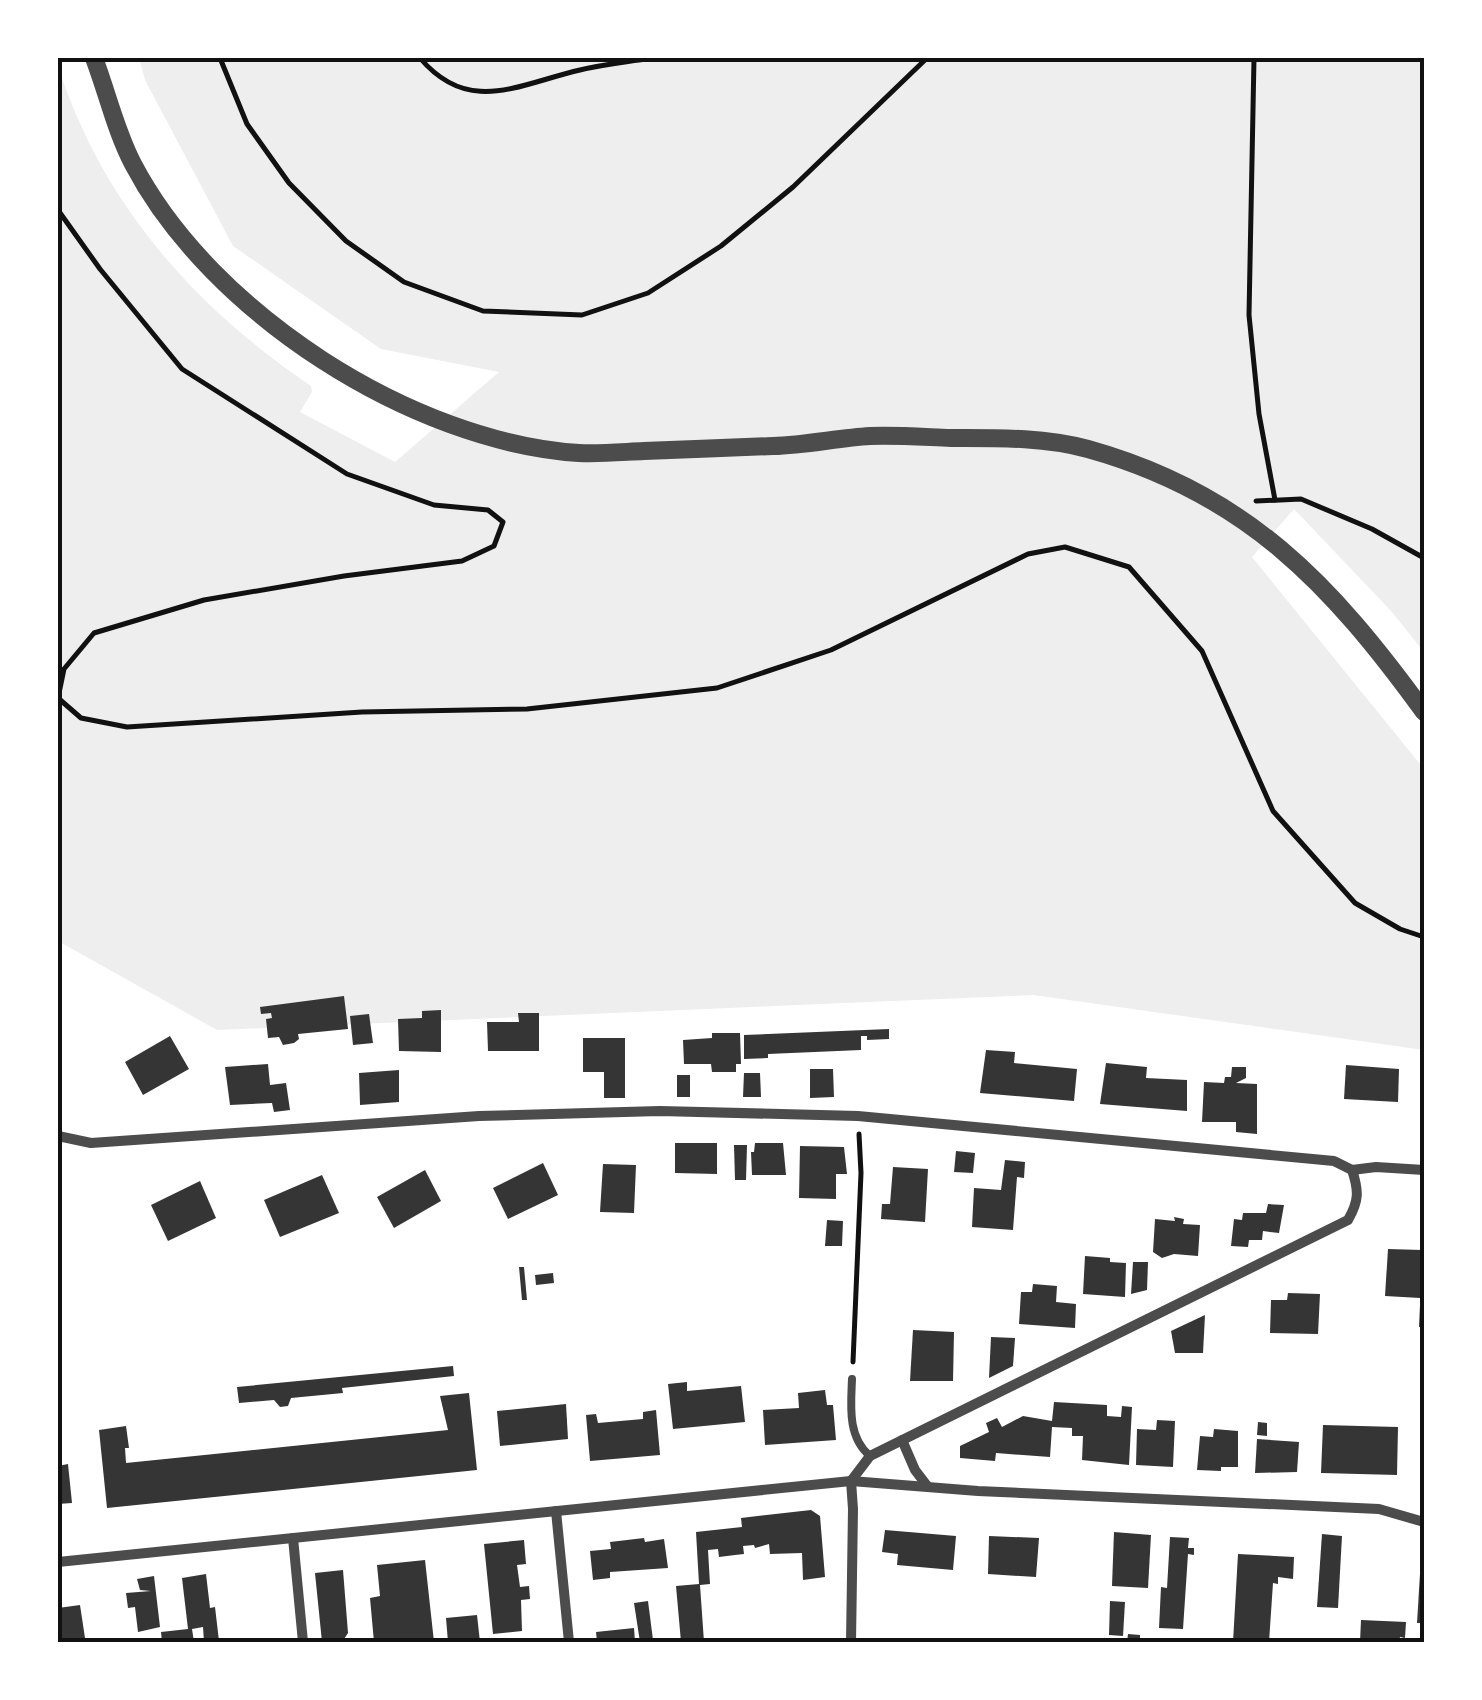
<svg xmlns="http://www.w3.org/2000/svg" width="1482" height="1700" font-family="Commissioner,sans-serif">
<style>
.green{fill:#eee}
.building{fill:#353535}
.lines{fill:none;stroke-linecap:round;stroke-linejoin:round}
.path{stroke:#111;stroke-width:5}
.service{stroke:#4c4c4c;stroke-width:8}
.minor{stroke:#4c4c4c;stroke-width:10}
.tertiary{stroke:#4c4c4c;stroke-width:18}
.neatline{fill:none;stroke:#111;stroke-width:4}
</style>
<rect width="100%" height="100%" fill="#fff"/>
<path class="green" d="M139,58H1424V652L1392,612L1294,509L1252,557L1424,769V1050L1033,995L217,1030L58,941V66C102,203 193,306 311,386L312,392L300,412L395,462L499,372L381,349L233,246L145,80Z"/>
<g class="building">
<polygon points="344,996 348,1029 298,1034 299,1039 294,1043 283,1045 279,1037 268,1038 266,1019 272,1018 271,1013 261,1014 260,1007"/>
<polygon points="441,1010 441,1052 399,1051 398,1019 422,1018 422,1011"/>
<polygon points="518,1013 539,1013 539,1051 488,1051 487,1022 519,1022"/>
<polygon points="369,1014 373,1043 353,1045 350,1016"/>
<polygon points="889,1029 889,1039 867,1040 867,1036 861,1036 861,1050 768,1054 768,1058 744,1059 744,1035"/>
<polygon points="712,1033 740,1033 741,1064 736,1064 736,1072 712,1072 711,1064 684,1064 683,1040 712,1038"/>
<polygon points="170,1036 189,1069 143,1095 125,1062"/>
<polygon points="583,1038 625,1038 625,1098 604,1098 604,1072 583,1072"/>
<polygon points="986,1050 1015,1052 1014,1063 1077,1069 1074,1101 980,1093"/>
<polygon points="1106,1063 1147,1067 1146,1078 1187,1080 1187,1111 1100,1104"/>
<polygon points="268,1064 270,1085 286,1083 290,1110 274,1112 272,1103 230,1105 225,1067"/>
<polygon points="1346,1065 1399,1069 1398,1102 1344,1099"/>
<polygon points="1232,1067 1246,1067 1246,1078 1236,1083 1257,1084 1257,1134 1236,1132 1236,1122 1202,1122 1204,1082 1224,1083 1225,1077 1231,1077"/>
<polygon points="810,1069 833,1069 834,1097 810,1098"/>
<polygon points="399,1070 399,1102 360,1105 359,1073"/>
<polygon points="744,1073 760,1073 761,1097 743,1097"/>
<rect x="677" y="1075" width="13" height="22"/>
<polygon points="675,1143 717,1143 717,1174 675,1173"/>
<polygon points="755,1143 783,1143 786,1175 752,1175 751,1152 754,1152"/>
<polygon points="734,1145 747,1145 746,1180 735,1180"/>
<polygon points="800,1146 844,1147 847,1174 836,1174 836,1199 799,1198"/>
<polygon points="956,1151 975,1153 973,1173 954,1172"/>
<polygon points="1005,1160 1025,1162 1024,1178 1017,1177 1013,1230 972,1227 974,1188 1001,1190"/>
<polygon points="543,1163 558,1195 508,1219 493,1188"/>
<polygon points="603,1164 636,1165 634,1213 600,1212"/>
<polygon points="893,1167 928,1169 925,1222 881,1219 882,1204 890,1204"/>
<polygon points="425,1170 441,1201 394,1228 377,1197"/>
<polygon points="322,1175 339,1213 280,1237 264,1200"/>
<polygon points="200,1181 216,1218 168,1241 151,1205"/>
<polygon points="1268,1204 1284,1205 1279,1233 1263,1231 1262,1240 1249,1240 1248,1247 1231,1246 1234,1219 1242,1220 1243,1213 1266,1213"/>
<polygon points="1174,1217 1184,1219 1183,1224 1200,1225 1198,1256 1174,1254 1162,1258 1153,1252 1155,1219 1175,1221"/>
<polygon points="827,1220 843,1221 842,1246 825,1246"/>
<polygon points="1388,1249 1422,1250 1420,1298 1385,1296"/>
<polygon points="1085,1256 1110,1258 1110,1262 1126,1263 1125,1297 1083,1294"/>
<polygon points="1133,1262 1148,1262 1147,1290 1131,1294"/>
<polygon points="519,1267 524,1267 527,1300 522,1300"/>
<polygon points="553,1273 554,1283 536,1285 535,1275"/>
<polygon points="1033,1284 1057,1286 1056,1302 1076,1304 1075,1328 1019,1324 1021,1292 1032,1292"/>
<polygon points="1288,1293 1320,1294 1318,1334 1270,1333 1271,1300 1287,1300"/>
<polygon points="1420,1305 1424,1305 1424,1327 1419,1327"/>
<polygon points="1205,1315 1203,1353 1175,1353 1171,1331"/>
<polygon points="913,1330 954,1332 953,1381 910,1381"/>
<polygon points="991,1337 1015,1338 1013,1366 989,1378"/>
<polygon points="453,1366 454,1376 342,1388 343,1393 291,1398 288,1406 280,1407 274,1400 239,1403 237,1387"/>
<polygon points="687,1382 687,1391 741,1386 745,1422 673,1429 668,1384"/>
<polygon points="825,1390 827,1405 833,1405 836,1440 765,1445 763,1410 799,1408 798,1393"/>
<polygon points="469,1393 477,1470 107,1508 99,1430 126,1426 129,1448 125,1448 126,1463 448,1430 440,1396"/>
<polygon points="1054,1402 1107,1405 1107,1416 1121,1417 1122,1406 1132,1407 1129,1465 1082,1460 1083,1436 1072,1436 1072,1428 1052,1427 1050,1457 996,1453 995,1461 960,1458 960,1446 989,1432 986,1423 997,1418 1002,1427 1023,1416 1052,1421"/>
<polygon points="566,1404 568,1439 500,1446 497,1411"/>
<polygon points="656,1410 660,1455 590,1461 586,1415 596,1414 598,1423 643,1419 643,1412"/>
<polygon points="1157,1420 1175,1421 1173,1467 1136,1465 1137,1429 1156,1430"/>
<polygon points="1258,1422 1267,1423 1267,1436 1257,1435"/>
<polygon points="1323,1425 1398,1427 1397,1475 1321,1473"/>
<polygon points="1214,1429 1238,1431 1238,1467 1221,1467 1221,1471 1197,1470 1200,1436 1213,1437"/>
<polygon points="1257,1439 1299,1442 1297,1472 1255,1473"/>
<polygon points="68,1464 72,1503 58,1504 58,1466"/>
<polygon points="811,1510 820,1516 825,1577 803,1580 802,1553 770,1554 769,1544 755,1548 754,1545 743,1546 744,1554 735,1555 719,1557 718,1549 708,1550 710,1584 700,1585 704,1642 681,1642 676,1586 699,1584 696,1532 742,1527 741,1518"/>
<polygon points="885,1530 956,1536 953,1570 897,1565 898,1554 882,1552"/>
<polygon points="1114,1532 1151,1535 1148,1588 1112,1586"/>
<polygon points="1322,1534 1342,1536 1338,1608 1317,1607"/>
<polygon points="989,1536 1039,1538 1036,1577 988,1574"/>
<polygon points="1170,1537 1189,1538 1188,1548 1194,1548 1194,1555 1188,1554 1183,1629 1159,1628 1161,1587 1167,1588"/>
<polygon points="644,1538 645,1542 664,1539 668,1568 610,1572 610,1578 593,1580 590,1551 611,1549 610,1542"/>
<polygon points="524,1540 526,1564 517,1565 520,1587 529,1586 530,1599 521,1600 522,1631 493,1634 484,1544"/>
<polygon points="1238,1554 1294,1557 1293,1579 1278,1577 1278,1584 1273,1583 1269,1642 1233,1642"/>
<polygon points="425,1560 434,1642 411,1642 411,1640 374,1642 370,1598 380,1596 377,1565"/>
<polygon points="343,1570 348,1633 342,1642 322,1642 315,1573"/>
<polygon points="206,1574 210,1608 215,1607 219,1641 204,1642 203,1627 192,1629 194,1642 162,1642 161,1632 188,1629 182,1578"/>
<polygon points="1420,1574 1424,1574 1424,1623 1417,1623"/>
<polygon points="154,1576 160,1627 138,1632 135,1607 128,1608 126,1593 151,1591 140,1590 137,1579"/>
<polygon points="648,1601 653,1640 640,1642 634,1603"/>
<polygon points="1110,1601 1125,1602 1123,1636 1109,1635"/>
<polygon points="80,1605 85,1638 58,1642 58,1608"/>
<polygon points="477,1615 480,1642 448,1642 446,1618"/>
<polygon points="1361,1620 1406,1622 1405,1638 1400,1637 1399,1642 1360,1642"/>
<polygon points="634,1628 635,1642 597,1642 596,1632"/>
<polygon points="1128,1634 1140,1635 1140,1642 1127,1642"/>
</g>
<g class="lines">
<g class="path">
<polyline points="220,58 247,124 289,183 346,241 404,282 483,311 582,315 648,293 721,246 793,187 927,58"/>
<path d="M420,58C469,116 519,84 580,70C604,64 628,62 651,58"/>
<polyline points="1254,58 1249,315 1259,414 1275,500"/>
<polyline points="58,210 100,269 182,369 347,474 434,505 488,510 503,522 494,546 462,561 344,576 204,600 94,633 64,669 58,698 81,718 127,727 362,712 527,709 717,688 831,650 1028,554 1065,547 1129,567 1202,651 1273,811 1355,903 1400,929 1424,937"/>
<polyline points="1256,501 1301,499 1372,529 1424,558"/>
<polyline points="853,1362 861,1173 859,1134"/>
</g>
<path class="service" d="M852,1379C851,1405 847,1437 870,1456"/>
<g class="minor">
<path d="M58,1136L91,1143L479,1116L660,1111L858,1116L1334,1161L1352,1170C1359,1191 1359,1201 1348,1220L870,1456L851,1481"/>
<polyline points="1352,1170 1376,1167 1424,1170"/>
<polyline points="902,1440 915,1470 928,1487"/>
<polyline points="851,1481 853,1509 851,1642"/>
<polyline points="556,1511 569,1642"/>
<polyline points="293,1538 303,1642"/>
<polyline points="58,1562 851,1481 978,1491 1379,1509 1424,1522"/>
</g>
<path class="tertiary" d="M94,58C107,92 116,132 133,164C211,313 412,442 579,453C600,454 622,452 644,451C687,449 730,448 773,446C806,445 838,438 870,436C897,435 924,437 951,438C996,438 1044,437 1088,449C1246,493 1331,584 1424,712"/>
</g>
<rect width="1482" height="1700" fill="none" stroke="#ffffff" stroke-width="120"/>
<rect x="60" y="60" width="1362" height="1580" class="neatline"/>
</svg>
